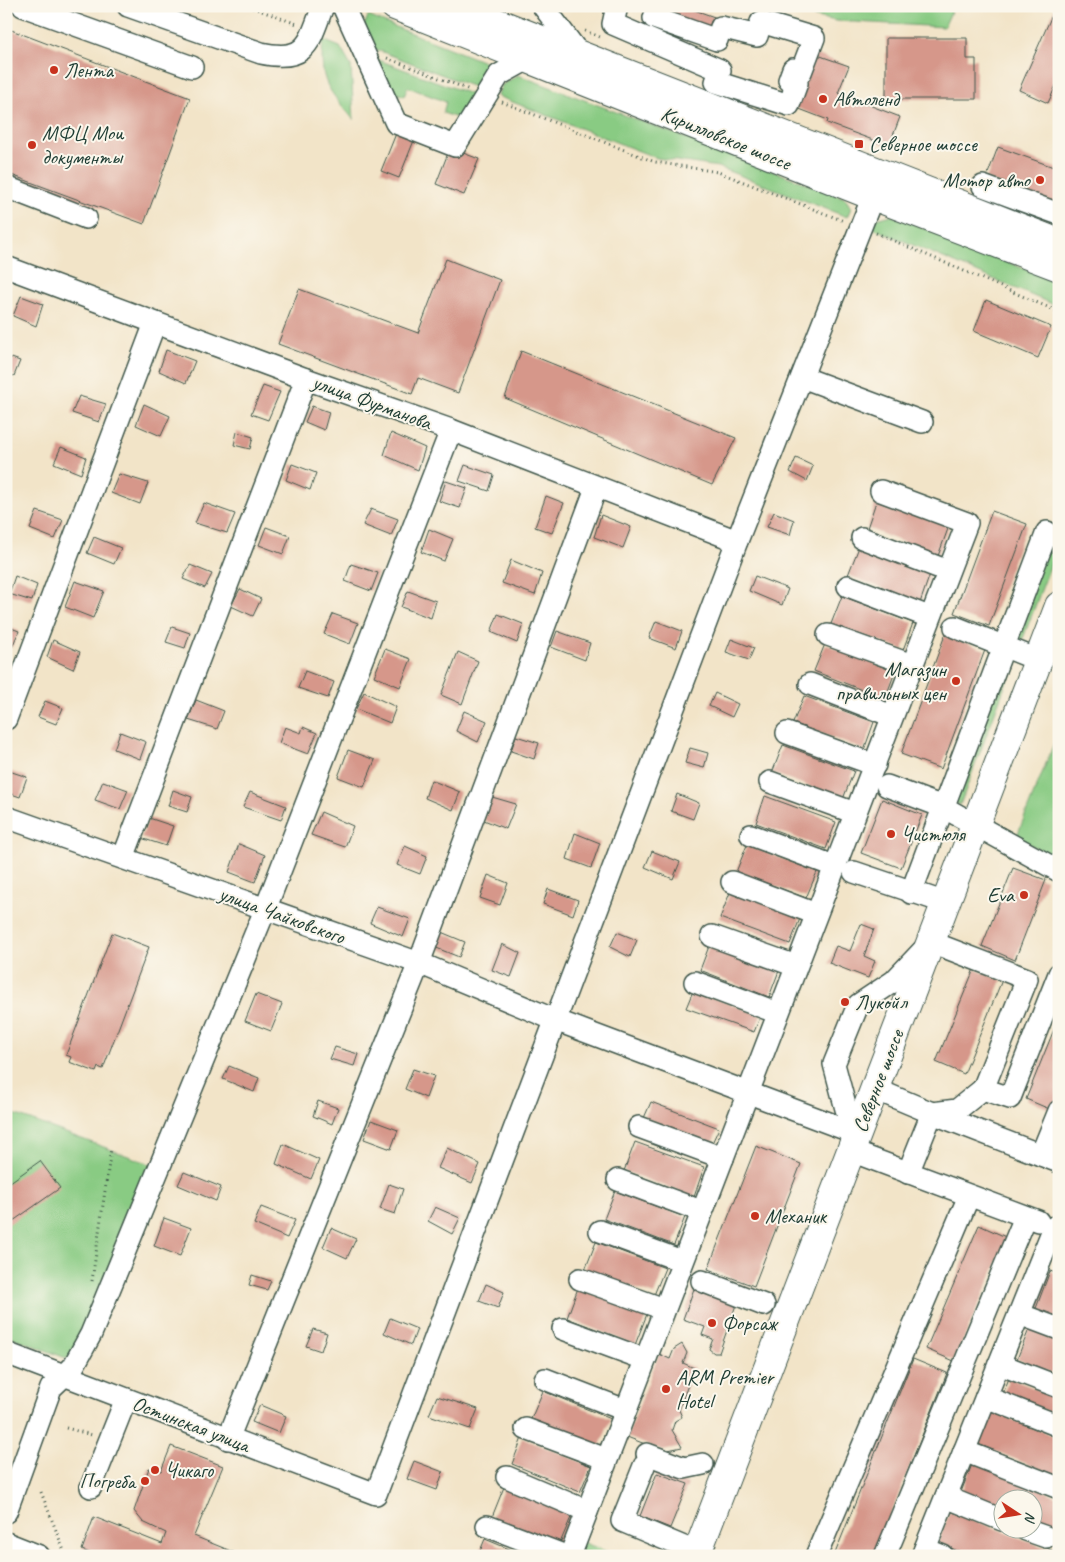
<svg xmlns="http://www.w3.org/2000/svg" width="1065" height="1562" font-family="Caveat,sans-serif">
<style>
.green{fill:#89cb83;stroke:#54845c}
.building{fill:#d6978a}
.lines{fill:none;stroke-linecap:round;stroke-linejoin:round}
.minor-casing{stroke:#3f564a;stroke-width:24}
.major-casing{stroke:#3f564a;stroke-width:30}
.path{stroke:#3f564a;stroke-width:3;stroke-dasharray:1 4;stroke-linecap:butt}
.minor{stroke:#fff;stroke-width:21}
.major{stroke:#fff;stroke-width:28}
.poi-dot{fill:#c8321e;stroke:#fbf7ec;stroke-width:2}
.labels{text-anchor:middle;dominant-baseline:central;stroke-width:4;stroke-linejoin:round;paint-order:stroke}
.poi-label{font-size:21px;fill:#1f3d34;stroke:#fbf7ec;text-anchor:start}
.street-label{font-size:21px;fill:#1f3d34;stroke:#fbf7ec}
</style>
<rect width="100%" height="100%" fill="#fbf7ec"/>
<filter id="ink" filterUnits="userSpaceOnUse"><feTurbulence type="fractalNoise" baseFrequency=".02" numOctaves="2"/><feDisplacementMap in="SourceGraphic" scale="10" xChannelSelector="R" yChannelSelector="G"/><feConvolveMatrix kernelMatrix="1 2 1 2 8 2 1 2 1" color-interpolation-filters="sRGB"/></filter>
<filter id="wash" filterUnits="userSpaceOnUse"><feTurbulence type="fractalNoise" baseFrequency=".0096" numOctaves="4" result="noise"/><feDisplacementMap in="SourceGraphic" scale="20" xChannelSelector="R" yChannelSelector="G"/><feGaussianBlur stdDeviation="1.12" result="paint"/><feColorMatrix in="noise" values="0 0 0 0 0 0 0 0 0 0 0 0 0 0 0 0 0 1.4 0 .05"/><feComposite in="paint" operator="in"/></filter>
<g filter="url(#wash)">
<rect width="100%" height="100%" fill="#f2e4c8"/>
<g class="green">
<polygon points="766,6 954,6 944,27 836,21"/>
<polygon points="368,16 492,65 480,76 474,87 367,46 363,28"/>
<path d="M323,40L340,47L351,66L354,120C328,89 319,83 323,40Z"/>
<polygon points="373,58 473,95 463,120 443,113 446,102 408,87 404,96 387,90"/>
<polygon points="518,75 845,198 851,208 847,217 718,167 657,158 497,96 502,85"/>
<polygon points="891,215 1059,283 1059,307 873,228 877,219"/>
<polygon points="1052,525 1059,527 1059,543 960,805 954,802"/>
<polygon points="1059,731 1059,859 1016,838"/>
<polygon points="6,1111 158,1167 71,1360 6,1335"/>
<polygon points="582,1542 618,1556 576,1556"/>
</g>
<g id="blocks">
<g class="building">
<polygon points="658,6 683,6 723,20 717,40"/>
<polygon points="1056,6 1059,6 1059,79 1048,103 1019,90"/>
<polygon points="6,28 190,98 144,224 6,173"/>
<polygon points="886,38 967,38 967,59 976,59 976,99 886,99"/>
<polygon points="809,52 849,66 838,93 900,117 889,146 827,123 828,120 789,105"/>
<polygon points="401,121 419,128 399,178 381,171"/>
<polygon points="998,147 1059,169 1059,207 986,179"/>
<polygon points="450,148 479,159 464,195 436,184"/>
<polygon points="446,259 500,280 458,393 418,378 412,394 278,344 299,289 418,333"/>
<polygon points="21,296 43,304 36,326 13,316"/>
<polygon points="986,300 1051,327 1038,358 974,331"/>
<polygon points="166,350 195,361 186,383 159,371"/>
<polygon points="521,351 736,438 712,485 505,398"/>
<polygon points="6,356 20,361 14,376 6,373"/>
<polygon points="263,386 280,392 268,420 251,414"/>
<polygon points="79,396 106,404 99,422 72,413"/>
<polygon points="144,404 170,416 161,436 136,425"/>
<polygon points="312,406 329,412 324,430 305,422"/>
<polygon points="237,432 253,437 250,449 234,445"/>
<polygon points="391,433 425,448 418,470 384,455"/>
<polygon points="61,447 86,457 81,474 54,463"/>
<polygon points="796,458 813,466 807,481 790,472"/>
<polygon points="292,464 316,473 310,490 286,480"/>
<polygon points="465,465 494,475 489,491 459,481"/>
<polygon points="119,474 148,483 140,504 111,493"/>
<polygon points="446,481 467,488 460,508 439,501"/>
<polygon points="546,496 564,503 552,533 535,527"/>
<polygon points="877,499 949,526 938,556 867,528"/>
<polygon points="204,503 235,514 227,533 195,523"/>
<polygon points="371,509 398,519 391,536 363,525"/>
<polygon points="37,511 63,520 55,539 30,529"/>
<polygon points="992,511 1027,524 989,626 954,613"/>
<polygon points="774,512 794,520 790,535 767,527"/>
<polygon points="601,515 631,527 623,548 594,537"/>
<polygon points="266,527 290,536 283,554 259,545"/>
<polygon points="429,529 453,539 444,561 421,552"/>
<polygon points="94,537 121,548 114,564 87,553"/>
<polygon points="859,547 930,574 920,603 848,575"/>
<polygon points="511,560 542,573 535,595 502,583"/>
<polygon points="351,564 378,573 371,591 345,581"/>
<polygon points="190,565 212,574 205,588 183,579"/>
<polygon points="15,576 37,585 32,601 9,594"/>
<polygon points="755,576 788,589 782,605 749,591"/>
<polygon points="75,581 104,591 93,618 65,607"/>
<polygon points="240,589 261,599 253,616 231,606"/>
<polygon points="408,591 436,601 431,618 401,607"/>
<polygon points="842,596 913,623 903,650 831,624"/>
<polygon points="333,614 358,623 350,644 324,634"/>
<polygon points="498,614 523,624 517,643 491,632"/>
<polygon points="656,621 682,631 676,648 649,638"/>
<polygon points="6,626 19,631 12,647 6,645"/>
<polygon points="172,627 190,633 185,648 166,642"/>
<polygon points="557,631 590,643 585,660 551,647"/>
<polygon points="945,635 985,650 941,769 901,754"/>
<polygon points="731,639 754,648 749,660 726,652"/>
<polygon points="53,640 80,652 73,669 47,657"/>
<polygon points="825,644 895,672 885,699 814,671"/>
<polygon points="385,649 411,659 400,687 374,676"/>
<polygon points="458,652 478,661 462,704 441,695"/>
<polygon points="305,671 334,682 328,698 298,688"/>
<polygon points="364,692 396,707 390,723 356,709"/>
<polygon points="715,693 738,704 732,717 709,706"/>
<polygon points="804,696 874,722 864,750 793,723"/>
<polygon points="196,700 224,711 217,729 188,720"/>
<polygon points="45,701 63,708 56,724 38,717"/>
<polygon points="464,711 487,721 478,742 456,731"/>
<polygon points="285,727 301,733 303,727 317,733 308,754 279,743"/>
<polygon points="120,732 146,742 140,759 114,749"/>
<polygon points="516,736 539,743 534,759 511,751"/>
<polygon points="783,745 854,771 843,799 772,773"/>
<polygon points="690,748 708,753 704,768 685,763"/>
<polygon points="348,750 375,760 364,787 338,777"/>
<polygon points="6,770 27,777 20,797 6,792"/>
<polygon points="431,780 460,792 453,810 425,798"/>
<polygon points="103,781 128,790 120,809 95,800"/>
<polygon points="173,790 192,797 187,812 168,806"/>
<polygon points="250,792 286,806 281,820 243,807"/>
<polygon points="677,794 699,803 693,819 671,811"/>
<polygon points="765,796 836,822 826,849 756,823"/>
<polygon points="492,797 516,804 506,829 484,820"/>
<polygon points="882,799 922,815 901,868 861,853"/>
<polygon points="321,812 353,826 345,847 311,835"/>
<polygon points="149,818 173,826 166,846 141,838"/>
<polygon points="575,833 600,843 591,868 567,859"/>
<polygon points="239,844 265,855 255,882 229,872"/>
<polygon points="747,845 817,872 806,898 736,872"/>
<polygon points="405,846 427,856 420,874 397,865"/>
<polygon points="652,851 680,862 673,879 645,867"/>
<polygon points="1013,868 1046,880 1015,960 982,946"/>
<polygon points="488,875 508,883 500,905 480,898"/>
<polygon points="548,889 578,900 573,915 543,904"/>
<polygon points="731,890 801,916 790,944 720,918"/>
<polygon points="377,907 410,919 403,937 370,923"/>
<polygon points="861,924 874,929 864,956 875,961 868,978 829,963 836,946 850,951"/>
<polygon points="441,932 465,942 459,957 434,947"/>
<polygon points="617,932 637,940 630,957 610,947"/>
<polygon points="112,933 149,947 103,1069 98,1067 96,1072 69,1062 71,1057 66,1055"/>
<polygon points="711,941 780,968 769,997 700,970"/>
<polygon points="502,944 520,953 511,977 492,970"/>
<polygon points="974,969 1002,980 964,1074 936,1062"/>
<polygon points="693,991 761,1015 754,1032 686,1008"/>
<polygon points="256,994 282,1004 271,1031 245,1021"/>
<polygon points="1059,1017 1059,1099 1054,1111 1026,1099"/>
<polygon points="335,1047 358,1054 354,1066 330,1059"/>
<polygon points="229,1066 259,1078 254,1092 223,1079"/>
<polygon points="413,1069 434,1076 426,1098 405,1089"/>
<polygon points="318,1101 338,1108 332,1124 313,1116"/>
<polygon points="651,1102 719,1128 712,1143 644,1118"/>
<polygon points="371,1120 398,1130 391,1149 364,1139"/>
<polygon points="635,1142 704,1167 694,1197 624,1171"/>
<polygon points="283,1144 319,1160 311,1179 276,1164"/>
<polygon points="756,1146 801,1164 754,1286 708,1269"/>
<polygon points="447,1148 480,1164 472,1183 438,1168"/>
<polygon points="40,1161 60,1188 6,1226 6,1185"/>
<polygon points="184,1172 221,1187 216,1201 178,1185"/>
<polygon points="389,1184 403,1189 395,1214 380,1209"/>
<polygon points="615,1191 685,1217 674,1245 604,1219"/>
<polygon points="261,1207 295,1220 287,1238 254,1224"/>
<polygon points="435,1207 460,1218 452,1234 428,1221"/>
<polygon points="164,1218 191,1228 180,1256 154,1246"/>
<polygon points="979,1225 1008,1238 954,1361 926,1349"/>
<polygon points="331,1228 356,1239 347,1258 323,1247"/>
<polygon points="596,1242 665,1268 654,1295 585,1270"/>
<polygon points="1050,1271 1059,1274 1059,1320 1035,1311"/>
<polygon points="252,1275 271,1281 267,1290 249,1285"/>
<polygon points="486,1284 504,1292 498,1308 479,1301"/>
<polygon points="695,1286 737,1302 719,1353 714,1353 709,1349 713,1339 702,1335 705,1327 683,1319"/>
<polygon points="578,1288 647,1314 635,1345 567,1318"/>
<polygon points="390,1318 417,1329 411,1345 384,1333"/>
<polygon points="1030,1327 1059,1339 1059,1376 1017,1359"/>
<polygon points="313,1329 327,1333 321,1351 306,1346"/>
<polygon points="682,1344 687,1353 683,1363 694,1368 679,1410 682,1417 675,1421 672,1430 682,1447 663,1451 627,1437 659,1354 670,1359 674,1349"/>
<polygon points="913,1359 947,1373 874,1556 834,1556"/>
<polygon points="1009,1378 1059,1398 1059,1416 1003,1394"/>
<polygon points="543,1391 611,1419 600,1446 531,1419"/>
<polygon points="437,1396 478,1409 470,1429 429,1415"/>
<polygon points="260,1405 286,1416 279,1433 252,1422"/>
<polygon points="991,1411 1059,1438 1059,1477 978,1444"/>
<polygon points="522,1438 591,1466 580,1492 512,1464"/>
<polygon points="171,1446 223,1466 194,1536 243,1556 97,1556 82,1550 94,1517 162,1544 166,1533 143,1522 134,1511 149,1468 161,1471"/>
<polygon points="414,1461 443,1472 437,1490 407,1479"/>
<polygon points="973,1462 1059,1497 1059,1525 1056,1531 1032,1521 1032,1500 1002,1500 1002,1509 961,1492"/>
<polygon points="657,1473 688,1484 670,1528 640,1516"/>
<polygon points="504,1487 572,1515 560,1543 492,1517"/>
<polygon points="950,1511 1054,1551 1052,1556 971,1556 938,1543"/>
<polygon points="485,1539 526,1556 478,1556"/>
</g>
</g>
</g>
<g filter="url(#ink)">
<use href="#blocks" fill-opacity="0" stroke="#3f564a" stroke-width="1"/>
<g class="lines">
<g class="minor-casing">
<g id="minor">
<polyline points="23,6 192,67"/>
<path d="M128,6L261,53C307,63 309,43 323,6"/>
<polyline points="343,6 396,123 455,146 499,75 526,60"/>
<polyline points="543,6 580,55"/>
<polyline points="617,6 613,24 720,70 716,82 789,105 797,83 789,80 793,69 801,72 814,38 761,22 757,36 721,27 717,40 654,18 658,6"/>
<polyline points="983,186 1059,214"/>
<polyline points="6,187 86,218"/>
<polyline points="6,267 306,379 451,430 737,541"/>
<polyline points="802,377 922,422"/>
<polyline points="862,538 948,571"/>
<polyline points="848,586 929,617"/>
<polyline points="955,627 1038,660"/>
<polyline points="828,635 912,665"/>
<polyline points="810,684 892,716"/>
<polyline points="6,719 155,323"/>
<polyline points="787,733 875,765"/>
<polyline points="770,782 855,813"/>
<polyline points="887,786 943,807 1059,871"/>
<polyline points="6,817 419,963 555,1020 858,1134"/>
<polyline points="751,835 834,866"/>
<polyline points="123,858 306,379"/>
<polyline points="854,872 946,903"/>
<polyline points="732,882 816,914"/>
<polyline points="911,893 1047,532"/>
<polyline points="712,936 796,966"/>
<polyline points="695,982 778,1013"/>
<polyline points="875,1089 932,1113 1059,1162"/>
<polyline points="983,1089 1010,1098 1059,974"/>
<polyline points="865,1116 846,1109 834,1064 858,1005 894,981 931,942 1027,979 983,1089 957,1110 932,1113 908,1173"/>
<polyline points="639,1127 723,1158"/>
<polyline points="851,1151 1038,1221"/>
<polyline points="1041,1155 1059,1111"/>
<polyline points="618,1180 701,1211"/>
<polyline points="600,1231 682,1261"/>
<polyline points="580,1279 664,1309"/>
<polyline points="702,1281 764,1305"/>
<polyline points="1019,1314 1059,1329"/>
<polyline points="563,1329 644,1359"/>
<polyline points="6,1353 376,1494 737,541 873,196"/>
<polyline points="999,1364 1059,1387"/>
<polyline points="545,1379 625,1410"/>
<polyline points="986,1397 1059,1426"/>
<polyline points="526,1429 606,1459"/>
<polyline points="228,1439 419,963 596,488"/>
<polyline points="964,1451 1059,1488"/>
<polyline points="647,1454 684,1468 703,1464"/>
<polyline points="644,1466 622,1521 698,1553"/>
<polyline points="507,1477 587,1511"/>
<polyline points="91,1487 126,1399"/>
<polyline points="946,1497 1002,1520"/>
<polyline points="6,1512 51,1388 73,1367 91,1334 265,910 451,430"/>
<polyline points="487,1526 566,1556"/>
<polyline points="1026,1530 1046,1537"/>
<polyline points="6,1543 39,1556"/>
<polyline points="925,1549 943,1556"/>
<polyline points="570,1556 967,523 881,491"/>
<polyline points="816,1556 969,1196"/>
<polyline points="885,1556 1025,1217"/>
<polyline points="922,1556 1054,1227"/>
</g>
</g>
<g class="major-casing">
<g id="major">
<polyline points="395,6 873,196 1059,267"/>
<polyline points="455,6 1059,243"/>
<polyline points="696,1556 1059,606"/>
</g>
</g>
<g class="path">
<polyline points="248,6 297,24"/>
<polyline points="585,31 600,37"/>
<polyline points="387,58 470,90"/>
<polyline points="502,102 655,162 718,172 844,221"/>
<polyline points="876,233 1059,312"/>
<polyline points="92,1281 111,1149"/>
<polyline points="66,1428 92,1435"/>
<polyline points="41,1492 66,1556"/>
</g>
<use href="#minor" class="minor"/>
<use href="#major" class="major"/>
</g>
</g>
<g class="poi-dot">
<circle cx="54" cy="70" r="5"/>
<circle cx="823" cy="99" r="5"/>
<rect x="854" y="139" width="10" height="10" rx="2.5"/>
<circle cx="32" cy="145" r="5"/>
<circle cx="1040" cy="180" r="5"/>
<circle cx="956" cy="681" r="5"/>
<circle cx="891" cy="834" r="5"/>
<circle cx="1024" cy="895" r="5"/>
<circle cx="845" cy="1002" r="5"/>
<circle cx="755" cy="1216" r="5"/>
<circle cx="712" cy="1323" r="5"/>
<circle cx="666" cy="1389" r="5"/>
<circle cx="155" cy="1470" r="5"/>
<circle cx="145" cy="1481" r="5"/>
</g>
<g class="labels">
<g class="poi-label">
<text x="64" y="70">Лента</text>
<text x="833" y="99">Автоленд</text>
<text x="42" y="133">МФЦ Мои<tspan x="42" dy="24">документы</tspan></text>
<text x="869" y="144">Северное шоссе</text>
<text x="1030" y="180" text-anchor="end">Мотор авто</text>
<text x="946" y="669" text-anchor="end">Магазин<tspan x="946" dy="24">правильных цен</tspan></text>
<text x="901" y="834">Чистюля</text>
<text x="1014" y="895" text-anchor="end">Eva</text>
<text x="855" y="1002">Лукойл</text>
<text x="765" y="1216">Механик</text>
<text x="722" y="1323">Форсаж</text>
<text x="676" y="1377">ARM Premier<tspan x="676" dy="24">Hotel</tspan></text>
<text x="165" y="1470">Чикаго</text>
<text x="135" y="1481" text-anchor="end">Погреба</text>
</g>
<g class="street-label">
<text transform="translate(726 138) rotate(22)">Кирилловское шоссе</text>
<text transform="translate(372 402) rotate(20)">улица Фурманова</text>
<text transform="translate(282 915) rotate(20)">улица Чайковского</text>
<text transform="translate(878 1081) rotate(-69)">Северное шоссе</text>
<text transform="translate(191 1424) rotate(21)">Остинская улица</text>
</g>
</g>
<rect width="1065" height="1562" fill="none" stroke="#fbf7ec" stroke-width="25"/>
<g transform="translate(1018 1514) rotate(102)"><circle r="24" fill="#fbf7ec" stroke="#a3ada2"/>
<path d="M0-4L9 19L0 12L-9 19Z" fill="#c8321e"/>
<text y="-8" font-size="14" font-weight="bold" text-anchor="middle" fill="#1f3d34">N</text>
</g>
</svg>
